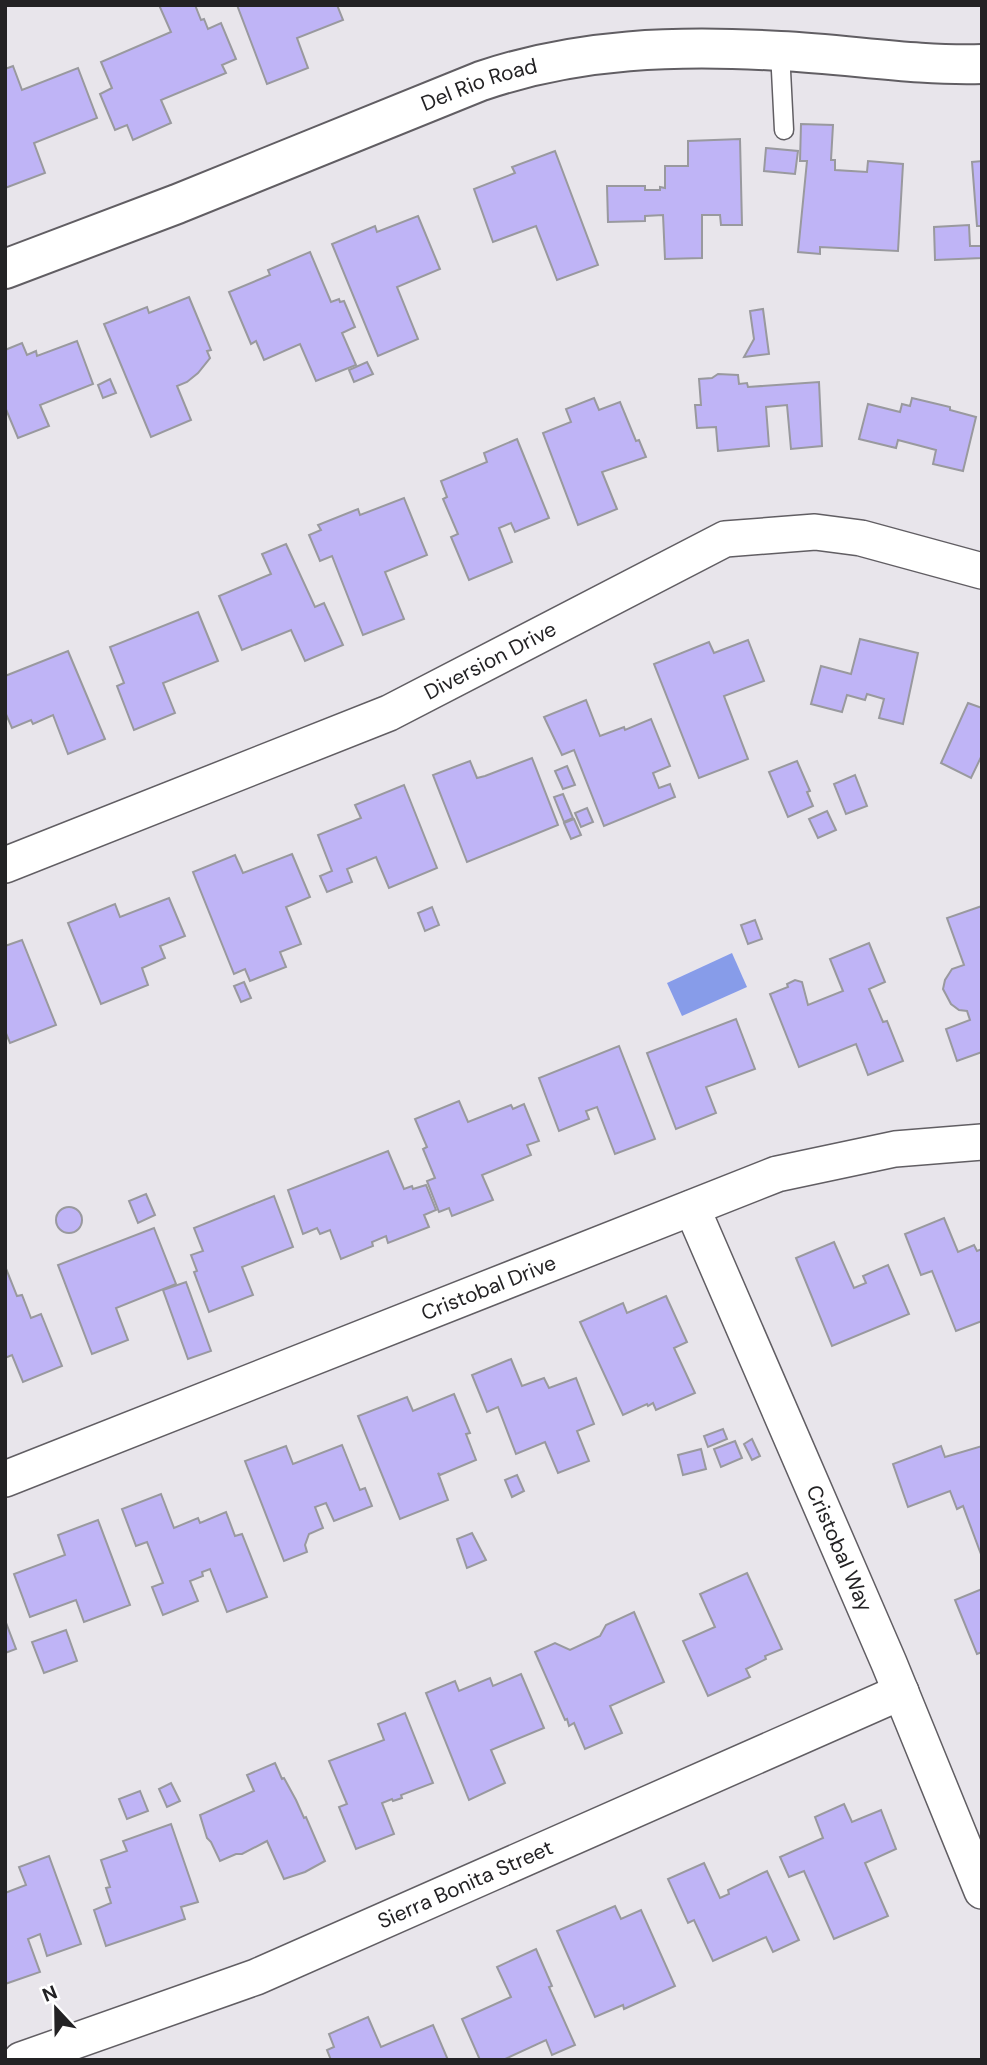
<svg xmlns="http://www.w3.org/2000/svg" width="987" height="2065" font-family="'DM Sans',sans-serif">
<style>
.water{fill:#879ce9}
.building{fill:#bfb4f6;stroke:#99999e;stroke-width:2}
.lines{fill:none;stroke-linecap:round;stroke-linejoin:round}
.service-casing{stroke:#615e63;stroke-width:21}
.minor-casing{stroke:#615e63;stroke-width:38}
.tertiary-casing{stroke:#615e63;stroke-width:42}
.service{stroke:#fff;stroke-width:18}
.minor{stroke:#fff;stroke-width:35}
.tertiary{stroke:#fff;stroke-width:38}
.labels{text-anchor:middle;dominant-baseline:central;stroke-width:5;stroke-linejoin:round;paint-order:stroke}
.street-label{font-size:21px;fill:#232224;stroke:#fff}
</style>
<rect width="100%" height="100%" fill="#e8e5eb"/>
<polygon class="water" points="732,953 747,987 682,1016 667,983"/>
<g class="building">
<polygon points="159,5 195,5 201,20 204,19 208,29 221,23 236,59 222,65 226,73 161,100 171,123 133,140 127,125 115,130 100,94 112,88 101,62 171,32"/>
<polygon points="237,5 337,5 343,20 297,38 308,68 267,84"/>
<polygon points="13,66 22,90 78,68 97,118 34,143 45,173 5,188 5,69"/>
<polygon points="801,124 833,125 831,160 835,160 835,170 867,172 868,161 903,164 898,251 820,247 820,254 798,252 807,161 800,161"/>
<polygon points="740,139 742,225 721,225 720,215 702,215 702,258 665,259 663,215 645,216 645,221 608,222 607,186 645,186 645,190 660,190 660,187 665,188 665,166 688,166 688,141"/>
<polygon points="766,148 798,151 795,174 764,171"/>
<polygon points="555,151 598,265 557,280 536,226 493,242 474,189 515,173 512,167"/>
<polygon points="982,161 982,226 977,226 972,162"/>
<polygon points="418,216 440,269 397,287 418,339 378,356 332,244 375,226 377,232"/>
<polygon points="969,225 970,246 982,246 982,258 935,260 934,227"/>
<polygon points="310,252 331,302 339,299 340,302 344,301 355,327 342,333 356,365 316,381 300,344 264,360 256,341 251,344 229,292 270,275 268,270"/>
<polygon points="189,297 211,350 207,351 210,358 198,373 187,382 177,386 191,420 151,437 104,324 147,307 149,313"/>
<polygon points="763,309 769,354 744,357 754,339 750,311"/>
<polygon points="77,341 93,384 40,405 49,426 18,438 5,407 5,350 22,343 27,355 36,351 37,356"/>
<polygon points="367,362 373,374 354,382 349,370"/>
<polygon points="718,374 738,375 739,384 747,383 748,387 819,382 822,446 791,449 787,405 766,407 769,446 718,451 716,427 697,428 695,405 701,405 699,379 712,378"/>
<polygon points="110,379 116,393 103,398 98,385"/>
<polygon points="594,398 599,410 620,402 636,441 639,440 646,457 602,472 617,509 578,525 543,433 571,422 566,409"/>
<polygon points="912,398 950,407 950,410 976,417 963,471 933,464 936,450 898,440 896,448 859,439 868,404 900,412 902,404 910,406"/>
<polygon points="517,439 549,518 515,532 511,523 499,528 512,562 469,580 451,537 458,534 443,499 447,497 441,481 487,462 484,453"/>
<polygon points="404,498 427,555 385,572 404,619 363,635 332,556 320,561 309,535 321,530 318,525 358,509 360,515"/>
<polygon points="286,544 315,607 324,603 343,645 305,661 291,630 242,650 219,596 271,574 262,554"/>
<polygon points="198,612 218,661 163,683 175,713 134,730 117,686 124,683 110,647"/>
<polygon points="860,639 918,653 903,724 879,718 884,699 867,694 865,700 847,695 842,712 811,704 821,666 851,674"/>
<polygon points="748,640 764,681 724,696 748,759 699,778 654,664 709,642 714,653"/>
<polygon points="68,651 105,739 68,754 53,715 33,724 31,720 12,728 5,712 5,676"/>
<polygon points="586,700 600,736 624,727 625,730 651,719 670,766 653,773 659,788 670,784 675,797 604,826 574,750 562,755 544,717"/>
<polygon points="968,703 982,708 982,755 971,778 941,763"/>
<polygon points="532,758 558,825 467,862 433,775 470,761 477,778 485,776"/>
<polygon points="797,761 810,791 807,792 813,806 788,817 769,772"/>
<polygon points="567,766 575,785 563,789 555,771"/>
<polygon points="855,775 867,806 846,814 834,784"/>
<polygon points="404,785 437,868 389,888 376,857 347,869 352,882 327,892 320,876 332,871 318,835 361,818 355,805"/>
<polygon points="563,794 573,818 564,822 554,797"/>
<polygon points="587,808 593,822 581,827 575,813"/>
<polygon points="827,811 836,830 818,838 809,819"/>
<polygon points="574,819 581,835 571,839 564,823"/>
<polygon points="292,854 310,897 286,907 301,944 280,952 286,967 250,981 245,969 234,974 193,872 235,855 243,873"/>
<polygon points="169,898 185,936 160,946 165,958 142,968 148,985 101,1004 68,923 115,904 120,917"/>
<polygon points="982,906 982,1052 957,1061 946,1029 970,1020 967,1011 959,1010 951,1004 943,989 945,980 952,969 964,965 947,918"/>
<polygon points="432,907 439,925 425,931 418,913"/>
<polygon points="755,920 762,939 748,944 741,925"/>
<polygon points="22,940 56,1025 10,1043 5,1031 5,946"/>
<polygon points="869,943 885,982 869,989 883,1022 887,1021 903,1061 868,1075 856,1044 799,1067 770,994 788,987 787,984 795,980 802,982 808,1005 843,991 830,959"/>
<polygon points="244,982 251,998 241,1002 234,986"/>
<polygon points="736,1019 755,1069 706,1087 716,1113 676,1129 647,1053"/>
<polygon points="619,1046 655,1139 615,1154 597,1107 586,1111 589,1119 559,1131 539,1078"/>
<polygon points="459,1101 468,1122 511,1105 513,1109 524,1104 539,1141 527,1145 531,1155 482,1175 493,1200 452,1216 449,1208 439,1212 427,1181 435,1178 423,1149 427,1147 415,1119"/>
<polygon points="388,1151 404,1189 412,1186 413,1189 426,1185 436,1210 424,1215 429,1227 388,1243 386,1236 372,1242 373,1246 341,1259 330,1230 320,1234 317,1228 303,1234 288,1190"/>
<polygon points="146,1194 155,1215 138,1223 129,1201"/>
<polygon points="274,1196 293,1247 242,1267 253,1295 209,1312 194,1272 197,1271 191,1255 203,1251 194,1228"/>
<circle cx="69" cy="1220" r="13"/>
<polygon points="944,1218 958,1252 974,1245 977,1251 982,1249 982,1321 956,1331 932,1271 921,1275 905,1234"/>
<polygon points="154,1228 176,1284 116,1308 128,1340 92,1354 58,1265"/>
<polygon points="834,1242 854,1288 866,1283 863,1276 888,1265 909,1314 832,1346 796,1258"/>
<polygon points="5,1266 17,1296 22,1295 31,1318 41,1314 62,1366 23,1382 12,1355 5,1358"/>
<polygon points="186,1282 211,1351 188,1359 163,1290"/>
<polygon points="666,1296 687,1342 674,1348 695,1393 656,1410 653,1403 648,1406 647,1404 623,1415 580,1322 623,1303 627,1313"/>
<polygon points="511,1359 522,1386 544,1378 549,1388 576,1378 594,1424 577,1431 589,1461 558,1473 545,1442 516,1454 498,1407 487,1412 472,1375"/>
<polygon points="454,1394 470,1433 466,1434 476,1460 440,1475 438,1473 448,1500 400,1519 358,1416 407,1397 413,1411"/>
<polygon points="723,1429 727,1439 708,1447 704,1436"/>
<polygon points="752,1439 760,1456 752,1460 744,1444"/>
<polygon points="735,1441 742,1458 721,1467 714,1449"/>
<polygon points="342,1445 360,1490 365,1488 372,1506 334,1521 326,1503 315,1507 323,1528 309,1534 305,1545 307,1552 284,1561 245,1461 286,1446 293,1464"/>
<polygon points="941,1446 945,1457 982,1446 982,1557 963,1506 957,1509 950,1491 908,1507 893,1464"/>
<polygon points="701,1449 706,1469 683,1475 678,1455"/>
<polygon points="517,1475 524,1491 512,1497 505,1480"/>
<polygon points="161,1494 174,1528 198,1518 200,1523 226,1512 235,1536 242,1534 267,1597 227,1612 210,1569 202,1572 203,1576 190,1581 198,1601 163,1615 152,1587 163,1583 147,1542 136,1546 122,1509"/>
<polygon points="98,1520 130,1605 84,1622 76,1600 30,1617 14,1574 65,1555 58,1535"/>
<polygon points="472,1533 486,1560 467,1568 457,1539"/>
<polygon points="747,1573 782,1649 765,1656 766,1659 746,1669 750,1677 708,1696 683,1641 715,1627 700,1594"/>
<polygon points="982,1589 982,1652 977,1654 955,1600"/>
<polygon points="634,1612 664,1682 610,1706 622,1733 585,1749 574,1723 569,1726 567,1719 565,1720 535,1652 555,1643 570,1650 600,1636 606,1625"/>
<polygon points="5,1620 16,1649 5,1653"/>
<polygon points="66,1630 77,1661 44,1673 32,1642"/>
<polygon points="521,1674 544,1728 491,1750 505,1783 469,1800 426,1693 455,1681 459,1691 490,1678 493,1686"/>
<polygon points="405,1713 433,1783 401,1795 402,1798 393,1801 392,1799 382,1803 394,1834 356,1849 339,1807 347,1804 329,1761 384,1740 378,1724"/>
<polygon points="275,1763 282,1779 284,1778 296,1800 304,1818 306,1817 325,1861 305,1872 284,1879 267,1841 242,1854 236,1854 220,1861 211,1842 207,1838 200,1815 254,1791 247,1775"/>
<polygon points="171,1783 180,1801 167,1807 159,1789"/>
<polygon points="140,1791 148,1811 127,1819 119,1799"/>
<polygon points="844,1804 852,1822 881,1810 896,1849 865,1863 888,1916 834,1939 804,1871 789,1877 780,1857 823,1838 815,1817"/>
<polygon points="171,1824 198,1902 181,1907 185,1919 106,1946 94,1910 111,1903 106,1888 110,1887 101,1860 127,1851 123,1841"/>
<polygon points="49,1856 81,1944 47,1956 40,1934 28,1939 40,1972 5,1984 5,1893 26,1885 19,1867"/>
<polygon points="704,1863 720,1898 729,1894 728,1890 767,1871 799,1940 773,1952 766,1937 713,1961 694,1920 688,1923 668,1879"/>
<polygon points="615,1906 621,1919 641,1910 675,1986 624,2009 623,2005 595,2017 557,1931"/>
<polygon points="536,1949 552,1986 549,1987 575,2045 552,2055 546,2040 503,2060 480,2060 462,2019 511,1997 497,1967"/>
<polygon points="368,2017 381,2047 433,2025 448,2060 331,2060 327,2050 334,2047 329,2034"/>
</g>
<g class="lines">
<g class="service-casing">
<polyline id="service" points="780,51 784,130"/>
</g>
<g class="minor-casing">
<g id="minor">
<path id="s1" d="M5,865L389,713L725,539L815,532L861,538L982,571"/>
<path id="s2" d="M692,1208L889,1663L982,1891"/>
<path id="s3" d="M5,1479L777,1174L895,1149L982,1142"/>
<path id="s4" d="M21,2060L256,1977L901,1692"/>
</g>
</g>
<g class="tertiary-casing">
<g id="tertiary">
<path id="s5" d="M5,269L177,204L481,81C578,48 678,45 780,51C848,54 914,66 982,64"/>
</g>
</g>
<use href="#service" class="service"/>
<use href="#minor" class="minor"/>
<use href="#tertiary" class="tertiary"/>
</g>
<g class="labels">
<g class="street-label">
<text stroke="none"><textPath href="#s5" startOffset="509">Del Rio Road</textPath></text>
<text stroke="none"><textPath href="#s1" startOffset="527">Diversion Drive</textPath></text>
<text stroke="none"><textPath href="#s3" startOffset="520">Cristobal Drive</textPath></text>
<text stroke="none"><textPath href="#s2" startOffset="371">Cristobal Way</textPath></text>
<text stroke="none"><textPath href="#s4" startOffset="478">Sierra Bonita Street</textPath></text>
</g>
</g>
<rect width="987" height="2065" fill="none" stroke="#232224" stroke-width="14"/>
<g transform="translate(56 2009) rotate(338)" stroke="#ffffff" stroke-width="5" paint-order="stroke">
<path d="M0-5L12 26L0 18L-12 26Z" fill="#232224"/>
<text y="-10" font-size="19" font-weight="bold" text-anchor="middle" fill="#232224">N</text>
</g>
</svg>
